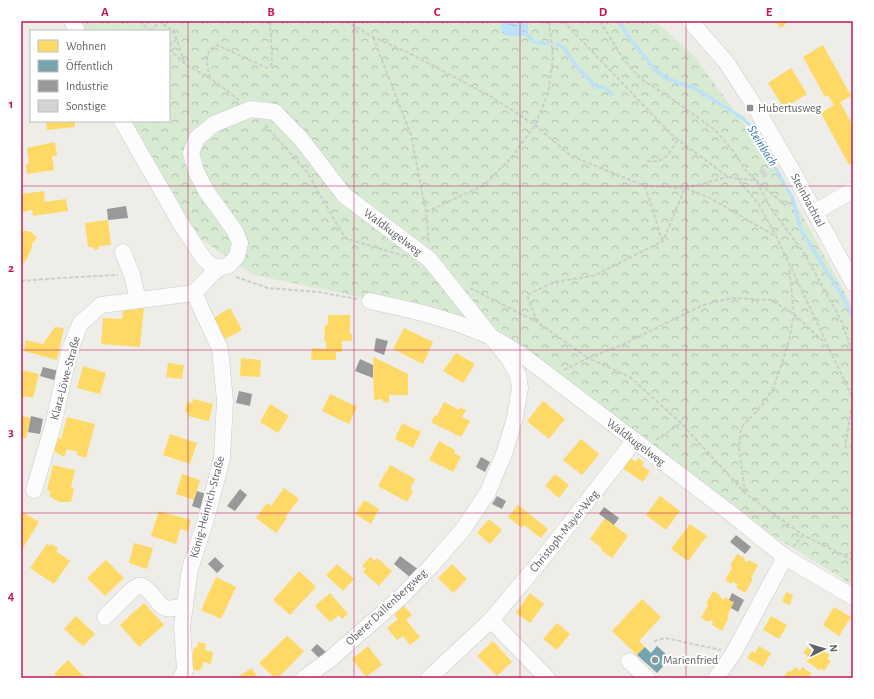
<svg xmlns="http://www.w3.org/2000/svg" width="874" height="699" font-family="'Alegreya Sans',sans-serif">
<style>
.forest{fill:url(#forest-crowns)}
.water{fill:url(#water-ripples)}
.homes{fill:#ffd966}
.public{fill:#76a5af}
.industry{fill:#999}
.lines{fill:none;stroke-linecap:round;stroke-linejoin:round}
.stream{stroke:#bde2f8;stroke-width:3.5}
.building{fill:#d5d4d1}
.minor-casing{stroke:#cacbca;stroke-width:17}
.path{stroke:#cacfcb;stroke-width:2;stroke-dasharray:4 2;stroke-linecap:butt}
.minor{stroke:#fcfcfc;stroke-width:16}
.grid{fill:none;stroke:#c2185b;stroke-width:1;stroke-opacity:0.55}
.poi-dot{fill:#909394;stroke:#fff;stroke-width:1.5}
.labels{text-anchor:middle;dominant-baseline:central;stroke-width:4;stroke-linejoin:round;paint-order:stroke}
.poi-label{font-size:12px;fill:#5e6267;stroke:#fff;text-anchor:start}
.street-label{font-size:12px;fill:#5e6267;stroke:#fff}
.water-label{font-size:13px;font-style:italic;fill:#3c79ad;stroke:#fff}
.neatline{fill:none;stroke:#c2185b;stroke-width:1.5}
.grid-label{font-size:13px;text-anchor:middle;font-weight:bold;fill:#c2185b}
</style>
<defs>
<pattern id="forest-crowns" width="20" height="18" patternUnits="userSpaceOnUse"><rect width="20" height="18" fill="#d7ebd3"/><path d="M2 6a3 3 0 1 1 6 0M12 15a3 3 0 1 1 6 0" fill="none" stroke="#b2c2af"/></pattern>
<pattern id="water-ripples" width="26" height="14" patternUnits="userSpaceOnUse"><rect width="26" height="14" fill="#bde2f8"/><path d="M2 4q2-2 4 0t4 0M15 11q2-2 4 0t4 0" fill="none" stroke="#9dbbcd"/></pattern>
</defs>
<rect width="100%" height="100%" fill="#eeede8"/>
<polygon class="forest" points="79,21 655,21 695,57 774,165 853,307 853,585 772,535 486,323 254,275 186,229 131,121 169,121 169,31 84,31"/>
<polygon class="water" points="500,21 528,21 528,33 522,36 506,36 502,32"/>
<g class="homes">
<polygon points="775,21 789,21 781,28"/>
<polygon points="823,45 851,96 840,102 853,126 853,163 849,165 821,113 834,105 828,95 825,97 803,57"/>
<polygon points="791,68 807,94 784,108 768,83"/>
<polygon points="46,121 75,121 75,127 47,130"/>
<polygon points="55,142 57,156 52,156 54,170 27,174 26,164 29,163 27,148"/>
<polygon points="44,191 45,202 66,199 68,211 33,216 32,210 22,212 21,194"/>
<polygon points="108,220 111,245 99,246 99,249 94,250 93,247 88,247 85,223"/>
<polygon points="21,231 29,231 37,237 32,244 32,248 29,254 28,257 24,263 21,263"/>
<polygon points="137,307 144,308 140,347 101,344 103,318 122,319 123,309 137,310"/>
<polygon points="230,308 242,330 225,339 213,318"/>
<polygon points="328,315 350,315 350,334 352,334 352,341 342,341 342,352 336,352 336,360 311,360 312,348 326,349 326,341 324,341 325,325 328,325"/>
<polygon points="55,327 64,328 57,360 24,351 26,340 43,344"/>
<polygon points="404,328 433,342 423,364 393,349"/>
<polygon points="456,353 475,364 463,383 443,371"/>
<polygon points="373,357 408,374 408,395 389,395 389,402 385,403 381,399 374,400"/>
<polygon points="241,358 261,360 260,377 240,376"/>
<polygon points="168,363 184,365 182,379 166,377"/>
<polygon points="83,366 106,373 100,394 77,388"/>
<polygon points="21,370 39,374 33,398 25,396 24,398 21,397"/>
<polygon points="330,394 357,407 349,424 322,411"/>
<polygon points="193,399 213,404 209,421 188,416 189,413 185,412 187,402 192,403"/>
<polygon points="543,401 565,419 549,439 527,421"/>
<polygon points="444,402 459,410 460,407 466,410 462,417 470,421 461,437 431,422 435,415 437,416"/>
<polygon points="270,404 289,416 278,433 260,422"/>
<polygon points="21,416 31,418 26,438 23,438 22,445"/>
<polygon points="67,417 95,424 86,458 77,455 78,452 67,449 64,457 52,450 55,438 61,439"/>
<polygon points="402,423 421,432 413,448 395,439"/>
<polygon points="170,434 197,443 190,464 163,455"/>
<polygon points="581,439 599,454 582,475 563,460"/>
<polygon points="439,441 455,450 454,453 461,457 453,472 429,460"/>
<polygon points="629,457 636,462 638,458 644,462 642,466 650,471 643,482 621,467"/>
<polygon points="53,465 75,470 71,487 74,489 71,502 59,502 49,496 51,492 47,490"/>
<polygon points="390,465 415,479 410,489 413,491 407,502 378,486"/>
<polygon points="182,474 200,480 194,500 176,494"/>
<polygon points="555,474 569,485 559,498 545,486"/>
<polygon points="284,488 299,499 285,517 287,518 276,533 256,518 267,503 271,506"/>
<polygon points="660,496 680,511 666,530 646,515"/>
<polygon points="364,500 379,509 371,524 355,514"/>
<polygon points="518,505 548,529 541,538 524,525 522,528 508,517"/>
<polygon points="21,511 39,522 21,551"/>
<polygon points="159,511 191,520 188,531 180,529 176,544 151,536"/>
<polygon points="605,518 628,536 612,558 601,550 602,548 590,539"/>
<polygon points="489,519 502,530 490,544 477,533"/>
<polygon points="690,524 707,536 688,561 671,549"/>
<polygon points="134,543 153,548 147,569 129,563"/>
<polygon points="47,544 50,546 51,544 58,548 56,551 70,561 54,584 30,568"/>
<polygon points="737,554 745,558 744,560 748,562 749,560 758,565 751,578 753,579 745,593 736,587 738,585 733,582 732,584 725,580 732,568 730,566"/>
<polygon points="370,557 375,561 377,558 392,571 379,586 363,572 366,569 362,566"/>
<polygon points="106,560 124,578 105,596 87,578"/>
<polygon points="337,564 354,579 343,591 326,575"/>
<polygon points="452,564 467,579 453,593 438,578"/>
<polygon points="299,571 316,587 290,615 273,600"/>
<polygon points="216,577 236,587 221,619 201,610"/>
<polygon points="713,591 720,595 719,597 724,600 725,597 734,602 727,616 729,617 722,631 712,625 713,622 710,620 708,622 701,618 708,605 706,604"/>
<polygon points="786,592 793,595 790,605 782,602"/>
<polygon points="330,593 348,614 342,619 339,615 330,622 315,606"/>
<polygon points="530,593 544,604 530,623 516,613"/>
<polygon points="642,599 661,617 639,641 645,647 637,655 612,631"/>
<polygon points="144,603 164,625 139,647 120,625"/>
<polygon points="404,606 412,615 406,620 420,637 410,645 403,636 397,640 387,628 398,619 394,614"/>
<polygon points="834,607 851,617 839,636 823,625"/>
<polygon points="76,616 95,634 83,646 64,629"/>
<polygon points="771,616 787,625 779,639 763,630"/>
<polygon points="557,623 570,634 557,650 543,639"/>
<polygon points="287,636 304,651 278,678 275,678 259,663"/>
<polygon points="493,641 512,662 497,676 477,656"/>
<polygon points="198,642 206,644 205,650 213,652 211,664 203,662 202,668 198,671 192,669 191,666 194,647 197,648"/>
<polygon points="368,646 382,665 366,677 352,659"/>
<polygon points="759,646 771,653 763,667 747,658 752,651 755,653"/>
<polygon points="816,646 830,655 827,659 831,661 824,671 821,668 819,670 805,660 808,656 803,653 807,647 812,651"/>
<polygon points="68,660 85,678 58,678 54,674"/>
<polygon points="795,667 800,671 802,667 811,673 808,678 783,678 789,670 791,672"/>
<polygon points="252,668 258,678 236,678"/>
</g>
<polygon class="public" points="657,646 668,656 665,658 668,661 657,673 637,655 645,647 651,653"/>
<g class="industry">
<polygon points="126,206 128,218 108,220 107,209"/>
<polygon points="376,338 388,341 384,355 374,351"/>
<polygon points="360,359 373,365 373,378 355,371"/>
<polygon points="43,367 63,372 61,382 40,376"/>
<polygon points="239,391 252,394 250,406 236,403"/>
<polygon points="31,416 43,419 40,434 28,432"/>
<polygon points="481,457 490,462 485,472 476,467"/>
<polygon points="240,489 247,495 235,511 227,506"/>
<polygon points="197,491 206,494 201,509 192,506"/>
<polygon points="497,496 506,501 502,509 492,504"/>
<polygon points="604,507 619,518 614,525 599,514"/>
<polygon points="736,535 751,547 745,554 730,542"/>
<polygon points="400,556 419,570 412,579 394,564"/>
<polygon points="215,557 224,566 217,573 208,564"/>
<polygon points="732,593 744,600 738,612 731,608 734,602 729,600"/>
<polygon points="317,644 326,652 320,659 311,650"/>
</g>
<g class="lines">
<g class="stream">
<polyline points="619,21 628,36 654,69 666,78 696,89 741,117 752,127 792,197 801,230 844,299 853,318"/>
<polyline points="525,33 534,42 548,44"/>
<polyline points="557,44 563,47 577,67 597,88 602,86 612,94"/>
</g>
</g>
<polygon class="building" points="763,168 768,176 764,178 759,170"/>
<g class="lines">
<g class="minor-casing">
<g id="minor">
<polyline points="72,21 77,31"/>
<polyline points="690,21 726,62 754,105 793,172 853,283"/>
<polyline points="122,121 181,224 204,259 211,265 219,268 229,265 237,256 240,243 235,231 206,191 196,171 191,153 197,138 214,124 251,109 275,112 302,140 344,195 430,260 509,359 518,375 520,388 515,418 505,451 488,492 464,528 432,565 401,597 328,661 304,678"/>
<polyline points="815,212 853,190"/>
<polyline points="123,252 132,275 138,300"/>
<polyline points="370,301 423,313 459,324 490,336 526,358 729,512 785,557 853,597"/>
<polyline points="34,490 54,422 69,352 80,324 101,305 194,293 212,274 219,268"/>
<path d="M105,617L133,589L138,586H142C161,596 155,617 185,605"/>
<polyline points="491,620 547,678"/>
<polyline points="629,661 647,678"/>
<polyline points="181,678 185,670 182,626 190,569 207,516 222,458 225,401 220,349 194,293"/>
<polyline points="429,678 491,620 547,553 634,441"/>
<polyline points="716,678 733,654 785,557"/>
</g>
</g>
<g class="path">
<polyline points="139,21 150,31"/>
<polyline points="158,21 174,31 185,64"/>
<polyline points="346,21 373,37 409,53 490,96 535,125 571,156 645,186 685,188 710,198 775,236"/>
<polyline points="563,21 673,136 728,177 738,179 759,205 776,236 853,399"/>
<polyline points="600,21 624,60 641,79 672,99 715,130 734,152 746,171 756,180 770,207 804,253 841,320 853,354"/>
<polyline points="150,31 159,23"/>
<polyline points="373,37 411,135 426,212 429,243"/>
<polyline points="169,46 177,39"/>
<polyline points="169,49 186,65 210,78 239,100"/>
<path d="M210,78C207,64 202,53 217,45L267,68L271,66L272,60L270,21"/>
<polyline points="265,125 307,172 345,238 401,255"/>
<path d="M647,161C666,164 668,153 678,140"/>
<polyline points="738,179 756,180 785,205 795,202"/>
<polyline points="645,186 662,240"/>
<polyline points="426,212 484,185 511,158 535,125 548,94 553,58 549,21"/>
<polyline points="236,277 268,288 319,292 357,299"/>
<polyline points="21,281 60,278 118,275"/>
<polyline points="470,288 537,322 588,358 622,345 703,305 732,298 771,300 794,314 824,342"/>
<polyline points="537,322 527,295 554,282 593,276 663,241 685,188 728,177"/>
<polyline points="564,370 588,358 630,377 681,423 746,494 803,535 853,560"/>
<polyline points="853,398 845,447 853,446"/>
<polyline points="656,440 681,423"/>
<polyline points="745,493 739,448 741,428 762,405 773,389 788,345 794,314 789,268"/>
<polyline points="793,547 803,535"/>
<polyline points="844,555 853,552"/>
<polyline points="654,641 665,638 721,650"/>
</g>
<use href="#minor" class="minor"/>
</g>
<path class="grid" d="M188,21V678M354,21V678M520,21V678M686,21V678M21,186H853M21,350H853M21,513H853"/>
<g class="poi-dot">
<rect x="746" y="104" width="8" height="8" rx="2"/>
<circle cx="655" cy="660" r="4"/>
</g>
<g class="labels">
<g class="poi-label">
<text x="758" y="108">Hubertusweg</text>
<text x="663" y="660">Marienfried</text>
</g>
<g class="street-label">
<text transform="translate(808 200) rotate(62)">Steinbachtal</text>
<text transform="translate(393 232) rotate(37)">Waldkugelweg</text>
<text transform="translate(65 378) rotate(-75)">Klara-Löwe-Straße</text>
<text transform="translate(636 442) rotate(37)">Waldkugelweg</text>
<text transform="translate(207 507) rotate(-75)">König-Heinrich-Straße</text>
<text transform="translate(564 531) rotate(-51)">Christoph-Mayer-Weg</text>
<text transform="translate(386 607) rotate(-43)">Oberer Dallenbergweg</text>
</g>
<g class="water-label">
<text transform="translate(762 146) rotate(58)">Steinbach</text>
</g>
</g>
<rect width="874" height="699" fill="none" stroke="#ffffff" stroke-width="44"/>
<rect x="30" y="30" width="140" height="92" fill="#ffffff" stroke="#bfc0c2"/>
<rect x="38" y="40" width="20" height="12" fill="#ffd966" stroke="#bfc0c2"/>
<text x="66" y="50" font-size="12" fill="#5e6267">Wohnen</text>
<rect x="38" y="60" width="20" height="12" fill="#76a5af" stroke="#bfc0c2"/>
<text x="66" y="70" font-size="12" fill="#5e6267">Öffentlich</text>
<rect x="38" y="80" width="20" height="12" fill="#999999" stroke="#bfc0c2"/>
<text x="66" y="90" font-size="12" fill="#5e6267">Industrie</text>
<rect x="38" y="100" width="20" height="12" fill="#d5d4d1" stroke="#bfc0c2"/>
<text x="66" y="110" font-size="12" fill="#5e6267">Sonstige</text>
<g transform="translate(824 649) rotate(85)" stroke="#ffffff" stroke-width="3" paint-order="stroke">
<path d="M0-3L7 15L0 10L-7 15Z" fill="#5e6267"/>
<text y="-6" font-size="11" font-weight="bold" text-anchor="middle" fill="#5e6267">N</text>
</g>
<rect x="22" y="22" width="830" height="655" class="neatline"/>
<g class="grid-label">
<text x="105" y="16">A</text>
<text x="271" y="16">B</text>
<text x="437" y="16">C</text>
<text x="603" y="16">D</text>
<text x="769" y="16">E</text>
<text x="11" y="108">1</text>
<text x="11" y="272">2</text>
<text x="11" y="436">3</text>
<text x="11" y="600">4</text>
</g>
</svg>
